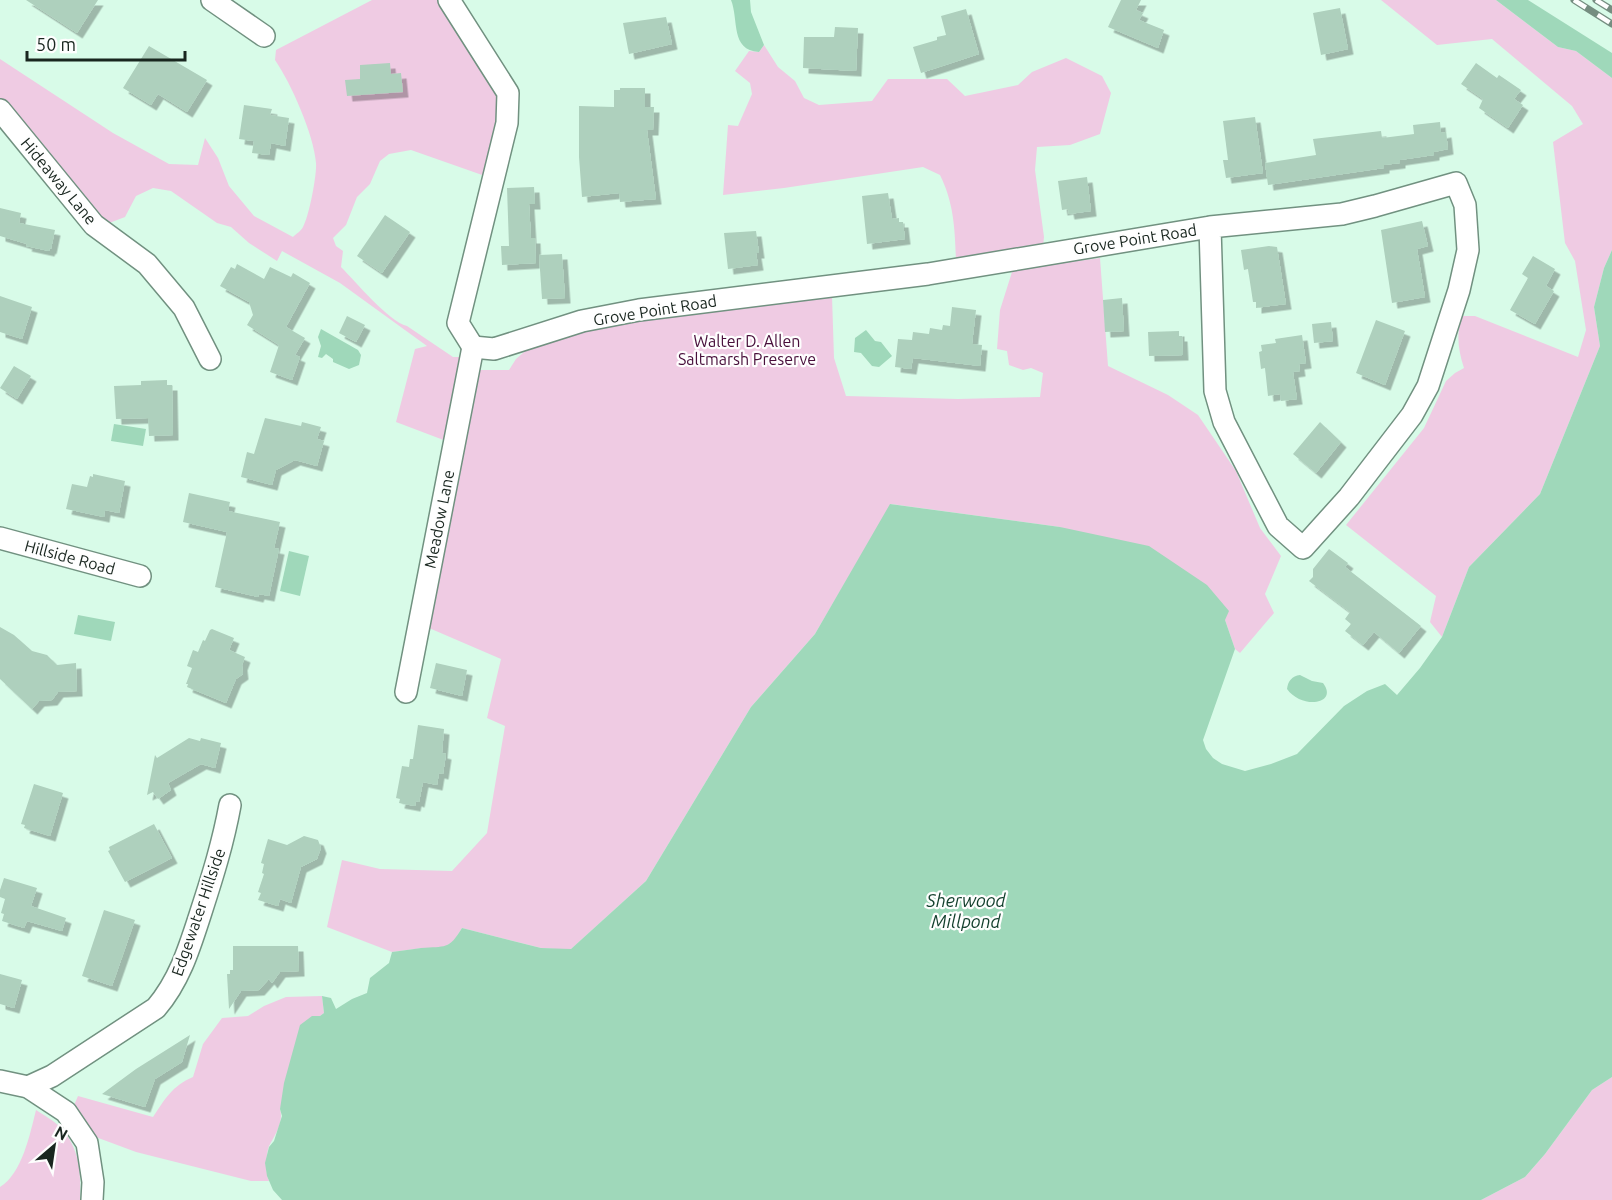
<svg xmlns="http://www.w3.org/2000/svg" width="1612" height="1200" font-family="Ubuntu,sans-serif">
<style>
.green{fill:#efcbe3}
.water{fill:#9fd8ba}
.building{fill:#aed0bd;filter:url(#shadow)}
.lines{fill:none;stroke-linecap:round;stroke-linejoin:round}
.street-casing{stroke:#719180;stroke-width:24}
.street{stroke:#fff;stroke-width:21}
.rail-casing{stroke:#758d80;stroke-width:7}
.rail{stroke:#fefefe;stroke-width:4.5;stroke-dasharray:14;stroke-linecap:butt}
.labels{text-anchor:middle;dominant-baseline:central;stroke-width:4.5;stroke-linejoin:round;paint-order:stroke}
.street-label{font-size:16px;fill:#19261f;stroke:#fefefe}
.park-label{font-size:16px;fill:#480f3b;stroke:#fefefe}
.water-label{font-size:18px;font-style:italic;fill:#123f2c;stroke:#fefefe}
</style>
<defs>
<filter id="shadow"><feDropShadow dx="5.5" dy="5.5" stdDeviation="0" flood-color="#0004"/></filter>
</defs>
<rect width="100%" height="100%" fill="#d8fbe8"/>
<g class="green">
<path d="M372,0H440L500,100L502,119L485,176L411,150L389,154L380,161L370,184L357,197L346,225L333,238L336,246L343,251L341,267C356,282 388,321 407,326L453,357H459L463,366L476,370H509L516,359L541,337L584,326L832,296L834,358L846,396L958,399L1040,397L1043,373L1031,368L1023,370L1009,365L1007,351L997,349L1000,310L1012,272L1009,254L956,261C955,230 954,203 940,175L923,167L784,188L723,195L728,125L738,126L752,94L750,83L735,71L749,51L759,52L764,45L778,67L795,81L804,98L819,105L872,101L888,79H947L965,96L1018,85L1032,72L1066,58L1102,76L1111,93L1100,134L1070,145L1037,147L1035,170L1044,237L1041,266L1100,258L1108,366L1168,395L1198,415L1236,471L1260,528L1281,556L1265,594L1274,613L1240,653L1235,649L1225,620L1060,527L891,504L815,634L751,707L646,881L570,950L541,948L462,928L454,941L443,948H423L392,952L327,927L342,860L380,869L452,871L487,833L505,726L487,718L501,659L429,628L462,447L396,422L415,349L427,346L340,283L282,251L277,261L249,243L231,227L217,223L171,191L153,188L136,196L125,217L104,225L0,103V59L113,133L169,164L198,165L205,138L218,158L229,186L254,216L293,237C296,234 301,231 303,227C309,217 317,175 316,163C314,135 291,83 275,60L276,50Z"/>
<path d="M1381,0H1496L1558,47L1576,51L1612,78V250L1604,268L1594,307L1600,346L1540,494L1469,567L1442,637L1430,622L1436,596L1346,525L1424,428L1446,381L1455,373L1464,368C1458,350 1456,334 1462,316H1475L1578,357L1586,330L1575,261L1565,243L1553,142L1583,124L1572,106L1492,39L1437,45Z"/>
<path d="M322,996L324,1013L320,1016L280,1109C284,1122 275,1135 269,1146C266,1154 265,1173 269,1181H251L136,1152L93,1136L72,1110L78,1096L153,1117C165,1099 172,1086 193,1077L203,1044L222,1018L248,1016L264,1006L286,997Z"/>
<polygon points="1612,1077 1612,1200 1481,1200 1525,1177 1545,1154 1592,1090"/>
<path d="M36,1110C44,1115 54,1121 60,1127C80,1148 81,1173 80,1200H0V1187C22,1174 30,1134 36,1110Z"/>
</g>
<g class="water">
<path d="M731,0H750L751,12L764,45L759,52C730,50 739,20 731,0Z"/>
<polygon points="1496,0 1528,0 1612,53 1612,78 1576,51 1558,47"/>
<path d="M1612,250V1077L1592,1090L1545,1154L1525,1177L1481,1200H282L273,1190L267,1176L265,1163L269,1147L274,1141L282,1116L280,1109L284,1083L300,1025L312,1016H320L324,1013L322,996L331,998L336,1009L352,999L367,993L370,978L389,963L392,952C402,951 412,949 421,948C445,946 449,950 462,928L541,948L571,949L646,881L751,707L815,634L890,504L1060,527L1149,546L1207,585L1229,611L1225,620L1235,649L1203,740L1206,749L1213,758L1222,764L1245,771L1271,764L1297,754L1344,706L1367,691L1385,684L1397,695L1420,668L1442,637L1469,567L1540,494L1600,346L1594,307L1604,268Z"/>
<polygon points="321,329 358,350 361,355 359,365 349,369 333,362 333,359 326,354 322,358 318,357 321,346 318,337"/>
<polygon points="866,330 875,341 881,342 892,356 879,367 872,366 861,353 854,352 855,338"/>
<polygon points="114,424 146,429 143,446 111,441"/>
<polygon points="289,551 309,556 300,596 280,591"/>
<polygon points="78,615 115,622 111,641 74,634"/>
<path d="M1300,675L1312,681L1323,683C1339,704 1302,710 1287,689C1288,681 1292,676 1300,675Z"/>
</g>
<g class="building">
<polygon points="26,0 98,0 77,33"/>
<polygon points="1121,0 1141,0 1136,10 1143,13 1139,20 1164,30 1158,48 1108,27"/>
<polygon points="1340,8 1348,49 1321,55 1313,13"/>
<polygon points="966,9 979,54 921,73 913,47 937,40 937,37 946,35 941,16"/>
<polygon points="666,17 672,44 629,54 623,23"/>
<polygon points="835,27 858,28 856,71 803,68 804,37 834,37"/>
<polygon points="149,46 207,80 187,112 158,94 151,105 123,88"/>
<polygon points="390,63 391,74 401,73 403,92 347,96 345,80 360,79 360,65"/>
<polygon points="1476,63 1497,78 1499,75 1521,90 1514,99 1523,105 1508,128 1479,108 1483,99 1461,84"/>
<polygon points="620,88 645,88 645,107 654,107 653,130 647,130 656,199 620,202 619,193 582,197 579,157 579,106 614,107 614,90 620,90"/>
<polygon points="244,105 272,109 270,115 289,118 285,146 271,143 269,155 252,153 254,141 239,139"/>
<polygon points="1255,117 1263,173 1226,178 1223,160 1228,160 1223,121"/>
<polygon points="1440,122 1441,133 1446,132 1448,149 1434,152 1434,155 1400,160 1400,163 1384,165 1384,168 1268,185 1265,163 1316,155 1313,139 1381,131 1382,138 1414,134 1413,125"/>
<polygon points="1087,177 1091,211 1069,214 1068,209 1062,210 1058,181"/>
<polygon points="534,187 535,204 529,204 531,238 535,238 536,263 502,265 501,246 509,246 507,188"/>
<polygon points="888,193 892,219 899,218 899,222 903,222 905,239 867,244 862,196"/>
<polygon points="0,208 21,213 19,223 55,230 51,249 50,248 49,251 26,246 27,244 0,236"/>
<polygon points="385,215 410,232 382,273 357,256"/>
<polygon points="1422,221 1428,246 1417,249 1425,297 1392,303 1381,230"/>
<polygon points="756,231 759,253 756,253 758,265 728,269 724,233"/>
<polygon points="1269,246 1277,247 1286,304 1256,308 1256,302 1253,302 1248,269 1244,270 1241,250"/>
<polygon points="562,254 565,298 542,299 539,255"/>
<polygon points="1533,256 1555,269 1546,286 1554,291 1535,324 1510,310 1528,278 1522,274"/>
<polygon points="237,264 264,279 270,267 291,277 293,273 310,283 286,327 305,338 295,355 300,357 292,380 270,372 279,345 247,325 253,315 249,302 220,286 231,267 235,269"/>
<polygon points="0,296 32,307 22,339 0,332"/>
<polygon points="1122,298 1124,331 1105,332 1103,300"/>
<polygon points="952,307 976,310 972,344 982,345 980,366 913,358 911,369 895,367 898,339 912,340 913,332 929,334 930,328 942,330 943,325 950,326"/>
<polygon points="347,316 365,325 356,342 339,333"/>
<polygon points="1376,320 1405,331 1385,385 1356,373"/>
<polygon points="1331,322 1333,341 1314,343 1312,324"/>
<polygon points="1179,331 1179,336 1182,336 1183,355 1149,356 1148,332"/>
<polygon points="1302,335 1306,363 1299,364 1300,371 1293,372 1297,399 1281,401 1280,394 1268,396 1265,368 1261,369 1259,352 1262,351 1261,345 1276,343 1275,339"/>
<polygon points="14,366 31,376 17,399 0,388"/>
<polygon points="167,380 167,385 172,385 173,435 149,436 148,418 116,419 114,386 141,385 141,381"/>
<polygon points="265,418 301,426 302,422 321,427 317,439 324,441 317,466 295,460 276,470 272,485 241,477 247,452 254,454"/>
<polygon points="1320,422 1341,442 1316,473 1293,454"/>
<polygon points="93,474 125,481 119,513 105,510 104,517 66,509 72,484 87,487 90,476 93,477"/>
<polygon points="189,493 230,502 228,511 280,522 274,548 279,549 269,596 259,594 258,597 215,587 227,532 183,522"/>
<polygon points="1329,549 1348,563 1345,567 1421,626 1399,653 1374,632 1363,645 1345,631 1351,624 1345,619 1350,612 1309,581 1313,577 1313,569"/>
<polygon points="0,627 14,635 32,651 47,655 57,665 76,663 77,691 58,692 52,700 39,701 32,709 0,679"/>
<polygon points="212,629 234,638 229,650 245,657 242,665 243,674 236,679 226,703 187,687 188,684 186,684 192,668 187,666 193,650 198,652 203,640 205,641 210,630"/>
<polygon points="436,663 467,670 462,696 430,688"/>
<polygon points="418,725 444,729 442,753 446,754 443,774 439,773 437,785 423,782 419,802 416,801 415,806 399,803 400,799 396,798 402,766 409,767 410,759 413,759"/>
<polygon points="189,738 200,741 201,738 221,743 215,768 201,764 168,783 171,790 158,799 153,792 147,795 155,755 157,758"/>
<polygon points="34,784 63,793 50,836 24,828 25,825 21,824"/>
<polygon points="154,824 172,858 125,882 108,851 110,850 109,847"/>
<polygon points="304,836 318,840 321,848 317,859 301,867 291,903 280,899 278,906 258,900 261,893 258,892 264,874 262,873 264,864 261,863 268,839 287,845"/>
<polygon points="4,878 37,888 31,906 66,918 62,931 27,921 24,928 2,921 4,914 1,913 5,899 0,897 0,890"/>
<polygon points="104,910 135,920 112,986 82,976"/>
<polygon points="233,946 298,946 299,971 280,972 272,983 269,979 259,990 241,991 229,1009 227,974 230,974 230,970 233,970"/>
<polygon points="0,974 22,980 14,1008 0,1004"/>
<polygon points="190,1035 182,1062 155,1079 145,1107 102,1094 136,1069"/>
</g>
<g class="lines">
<g class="street-casing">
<g id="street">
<polyline points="212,0 264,36"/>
<polyline points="449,0 508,93 507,123 458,323 473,347"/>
<polyline points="0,110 94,225 147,264 184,308 210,359"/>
<polyline points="473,347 494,349 582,321 639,310 928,274 1210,227 1342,214 1375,206 1456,183 1465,205 1468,250 1459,290 1428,386 1412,415 1349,497 1303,548 1278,526 1224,422 1215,391 1210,227"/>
<polyline points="0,538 140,576"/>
<polyline points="406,692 473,347"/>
<polyline points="0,1081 28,1087 66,1112 87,1143 93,1182 92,1200"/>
<path d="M28,1087L52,1076L156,1008C180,980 190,946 201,912C213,875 223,843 230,805"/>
</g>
</g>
<use href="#street" class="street"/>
<g class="rail-casing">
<g id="rail">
<polyline points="1574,0 1612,24"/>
<polyline points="1596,0 1612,10"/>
</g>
</g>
<use href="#rail" class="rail"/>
</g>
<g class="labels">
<g class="street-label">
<text transform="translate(59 181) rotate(50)">Hideaway Lane</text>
<text transform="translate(1135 239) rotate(-9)">Grove Point Road</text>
<text transform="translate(655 310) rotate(-9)">Grove Point Road</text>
<text transform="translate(439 519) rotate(-79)">Meadow Lane</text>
<text transform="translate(70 557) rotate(15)">Hillside Road</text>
<text transform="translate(198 912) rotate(-71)">Edgewater Hillside</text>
</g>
<g class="park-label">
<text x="747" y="341">Walter D. Allen<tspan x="747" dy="18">Saltmarsh Preserve</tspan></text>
</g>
<g class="water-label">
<text x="966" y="900">Sherwood<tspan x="966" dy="21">Millpond</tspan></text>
</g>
</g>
<g transform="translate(54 1146) rotate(29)" stroke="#fefefe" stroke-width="4.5" paint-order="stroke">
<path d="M0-4.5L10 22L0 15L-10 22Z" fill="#19261f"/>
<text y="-9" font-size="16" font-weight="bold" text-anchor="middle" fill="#19261f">N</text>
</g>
<path d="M27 51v9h158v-9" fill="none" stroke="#19261f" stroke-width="3"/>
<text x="36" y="51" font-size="18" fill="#19261f" stroke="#fefefe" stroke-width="4.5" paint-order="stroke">50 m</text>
</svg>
